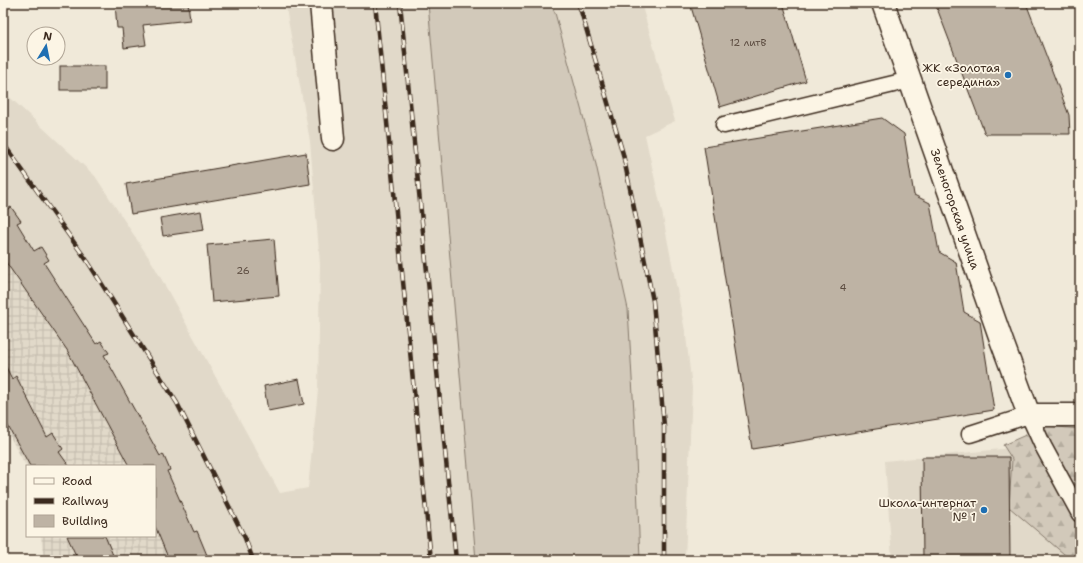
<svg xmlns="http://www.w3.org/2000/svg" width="1083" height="563" font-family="'Shantell Sans',sans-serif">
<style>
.built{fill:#e1d9c9}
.industrial{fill:url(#industrial-grid)}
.grass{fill:#d2c9ba;stroke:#867a6c}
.forest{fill:url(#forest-firs);stroke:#867a6c}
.building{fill:#beb3a4;stroke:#3b2a1e}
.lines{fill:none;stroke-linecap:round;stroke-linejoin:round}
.lane-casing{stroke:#3b2a1e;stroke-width:19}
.street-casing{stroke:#3b2a1e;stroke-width:25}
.lane{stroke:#fcf5e5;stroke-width:16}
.street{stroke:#fcf5e5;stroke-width:22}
.rail-casing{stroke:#3b2a1e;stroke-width:4.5}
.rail{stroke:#fcf5e5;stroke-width:3;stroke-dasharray:9;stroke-linecap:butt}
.poi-dot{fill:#1f6fb2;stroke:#fcf5e5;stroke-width:1.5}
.labels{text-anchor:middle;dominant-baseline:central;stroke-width:3.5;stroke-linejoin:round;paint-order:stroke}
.number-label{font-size:10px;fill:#5c4c40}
.poi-label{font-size:12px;fill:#3b2a1e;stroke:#fcf5e5;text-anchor:end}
.street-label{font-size:12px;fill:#3b2a1e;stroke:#fcf5e5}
</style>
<defs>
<pattern id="industrial-grid" width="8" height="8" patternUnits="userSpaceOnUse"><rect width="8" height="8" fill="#e1d9c9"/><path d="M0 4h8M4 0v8" fill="none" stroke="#c2baac"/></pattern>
<pattern id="forest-firs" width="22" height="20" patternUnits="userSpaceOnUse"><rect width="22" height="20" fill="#d2c9ba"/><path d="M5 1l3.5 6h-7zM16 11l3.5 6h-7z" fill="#b5ad9f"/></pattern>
</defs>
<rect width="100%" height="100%" fill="#f0e9d9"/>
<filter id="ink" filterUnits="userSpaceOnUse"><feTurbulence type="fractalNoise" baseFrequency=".025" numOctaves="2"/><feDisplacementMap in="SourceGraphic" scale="8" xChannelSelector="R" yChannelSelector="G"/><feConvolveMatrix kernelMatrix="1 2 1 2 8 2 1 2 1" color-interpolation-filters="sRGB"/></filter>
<g filter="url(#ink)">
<g class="built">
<polygon points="285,3 641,3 675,121 645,135 662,212 686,336 692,388 685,560 209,560 197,531 194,532 167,471 163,455 160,456 104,355 108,353 96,344 44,263 42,247 34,251 17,223 20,221 7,209 3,203 3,91 95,176 153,264 280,493 308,488 318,390 320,264 310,141"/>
<polygon points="1021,447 1080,560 892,560 885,461"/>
</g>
<polygon class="industrial" points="3,203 7,209 11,207 21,221 17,224 34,251 41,247 49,260 44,263 96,344 101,341 109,353 104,355 160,455 163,454 167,471 194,532 197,531 209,560 44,560 41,536 155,536 155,466 27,466 27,468 3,424"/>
<polygon class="grass" points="428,3 550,3 555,13 595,160 628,309 635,430 640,560 476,560"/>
<polygon class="forest" points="1046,426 1080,429 1080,560 1071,560 1009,507 1012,459 1003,445"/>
<g class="building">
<polygon points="115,3 188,3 190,20 143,25 146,45 124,48 122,28 117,28"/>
<polygon points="690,3 783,3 806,81 720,107"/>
<polygon points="935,3 1026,3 1069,115 1070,134 985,134"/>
<rect x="60" y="66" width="45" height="24"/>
<polygon points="882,118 904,134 914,195 930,203 939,252 956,262 964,312 980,321 994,410 752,449 704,147"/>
<polygon points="306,153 310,184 131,214 126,184"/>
<polygon points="3,203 7,209 11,207 21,221 17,223 34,251 41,247 49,260 44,263 96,344 101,341 109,353 104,355 160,456 163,454 170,470 167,471 194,532 197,531 209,560 169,560 155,526 155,466 129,466 67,350 3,258"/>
<polygon points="201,211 204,230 163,236 160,218"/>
<polygon points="274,239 279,296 212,302 207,245"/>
<polygon points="3,361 12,379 16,376 47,437 53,433 63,449 59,452 69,466 30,466 3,417"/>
<polygon points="299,379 304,404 268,411 264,386"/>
<polygon points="922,457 1009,457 1010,560 923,560"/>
<polygon points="67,536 105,536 115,560 78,560"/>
</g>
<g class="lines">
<g class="lane-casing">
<g id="lane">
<polyline points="724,125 910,80"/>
<polyline points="970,434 1029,415 1043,446 1080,514"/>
</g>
</g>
<g class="street-casing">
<g id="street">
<polyline points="321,3 333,139"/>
<polyline points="883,3 1002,342 1029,415 1080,415"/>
</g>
</g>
<use href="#lane" class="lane"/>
<use href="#street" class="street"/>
<g class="rail-casing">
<g id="rail">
<polyline points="375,3 431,560"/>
<polyline points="400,3 456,560"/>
<polyline points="578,3 581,11 623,154 653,301 664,426 664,560"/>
<polyline points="3,143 88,262 177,403 245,538 253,560"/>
</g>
</g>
<use href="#rail" class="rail"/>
</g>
</g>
<g class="poi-dot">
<circle cx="1008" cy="75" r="4"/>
<circle cx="984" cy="510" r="4"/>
</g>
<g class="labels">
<g class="number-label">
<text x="748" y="42">12 литВ</text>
<text x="243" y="270">26</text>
<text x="843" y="287">4</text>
</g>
<g class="poi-label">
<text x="1000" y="68">ЖК «Золотая<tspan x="1000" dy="14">середина»</tspan></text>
<text x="976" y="503">Школа-интернат<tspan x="976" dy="14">№ 1</tspan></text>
</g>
<g class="street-label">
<text transform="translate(955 209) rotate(71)">Зеленогорская улица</text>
</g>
</g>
<rect width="1083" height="563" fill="none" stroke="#fcf5e5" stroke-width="16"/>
<rect x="8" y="8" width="1067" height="547" fill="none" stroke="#3b2a1e" stroke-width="1.5" filter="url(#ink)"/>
<rect x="26" y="465" width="130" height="72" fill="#fcf5e5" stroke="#afa495"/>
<rect x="34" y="478" width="20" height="6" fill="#fcf5e5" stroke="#afa495"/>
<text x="62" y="485" font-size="12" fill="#3b2a1e">Road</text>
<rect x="34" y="498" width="20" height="6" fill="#3b2a1e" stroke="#afa495"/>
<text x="62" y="505" font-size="12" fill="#3b2a1e">Railway</text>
<rect x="34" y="515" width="20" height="12" fill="#beb3a4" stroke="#afa495"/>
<text x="62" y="525" font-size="12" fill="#3b2a1e">Building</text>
<g transform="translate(46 46) rotate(10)"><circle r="19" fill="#fcf5e5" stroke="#afa495"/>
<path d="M0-3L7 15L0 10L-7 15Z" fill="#1f6fb2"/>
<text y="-6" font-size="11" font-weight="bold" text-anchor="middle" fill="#3b2a1e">N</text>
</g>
</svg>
